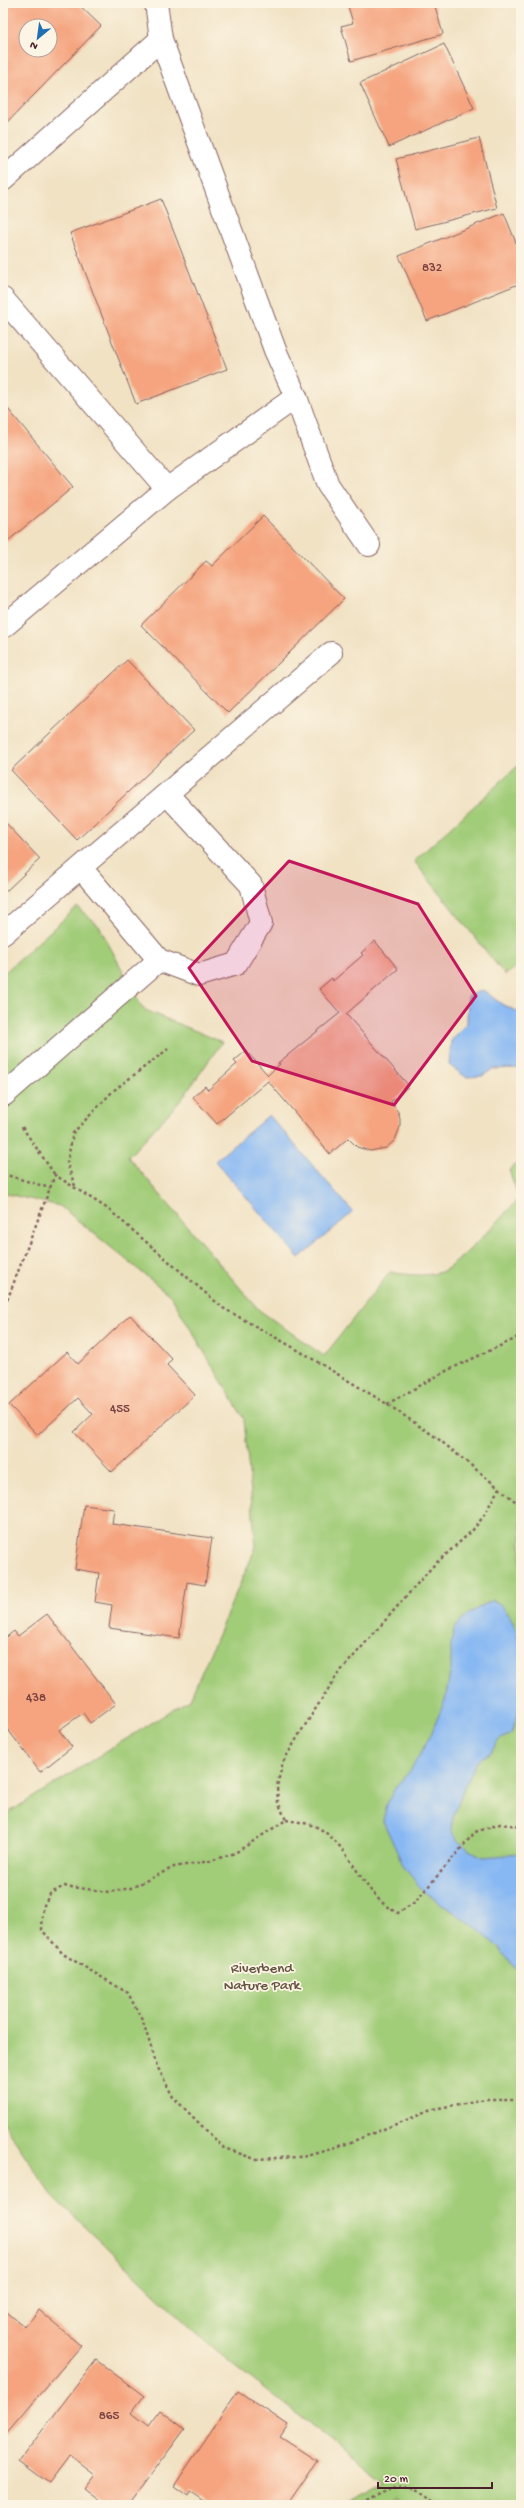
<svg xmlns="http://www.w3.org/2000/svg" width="524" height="2508" font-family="'Gochi Hand',sans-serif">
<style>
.green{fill:#a1cc78;stroke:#767652}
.water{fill:#87b8f3;stroke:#686c8f}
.building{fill:#f5a47f;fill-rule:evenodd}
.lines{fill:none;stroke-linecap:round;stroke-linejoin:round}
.minor-casing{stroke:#846361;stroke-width:24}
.path{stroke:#846361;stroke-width:2.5;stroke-dasharray:3 3;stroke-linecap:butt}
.minor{stroke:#fff;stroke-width:22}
.marked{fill:#c2185b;fill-opacity:0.2;stroke:#c2185b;stroke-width:3;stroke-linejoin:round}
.labels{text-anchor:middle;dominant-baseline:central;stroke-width:3.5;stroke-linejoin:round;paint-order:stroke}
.number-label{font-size:13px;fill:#754040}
.park-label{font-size:15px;fill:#645342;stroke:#fcf5e5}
</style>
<rect width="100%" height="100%" fill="#fcf5e5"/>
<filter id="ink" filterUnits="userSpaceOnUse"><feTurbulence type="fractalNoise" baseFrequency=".025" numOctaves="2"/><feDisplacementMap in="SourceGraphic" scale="8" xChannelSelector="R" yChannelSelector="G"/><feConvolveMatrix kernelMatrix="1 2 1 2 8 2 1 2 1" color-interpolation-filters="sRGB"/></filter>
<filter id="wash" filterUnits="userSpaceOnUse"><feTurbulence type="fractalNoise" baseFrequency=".012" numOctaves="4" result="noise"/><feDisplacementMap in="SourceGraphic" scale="16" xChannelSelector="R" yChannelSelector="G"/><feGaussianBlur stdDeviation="0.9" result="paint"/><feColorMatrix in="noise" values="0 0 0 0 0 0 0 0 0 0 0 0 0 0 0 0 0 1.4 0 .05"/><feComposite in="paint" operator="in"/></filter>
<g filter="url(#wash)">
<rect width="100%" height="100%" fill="#f1e2c4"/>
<g class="green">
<polygon points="521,763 521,964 505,975 414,861"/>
<path d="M77,907L99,926L143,1009L222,1042L182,1099L128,1157L259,1310L324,1356L390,1272C408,1275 424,1277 441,1272C455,1268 508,1211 519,1198L509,1170L521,1160V2505H401L396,2497L382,2505H337L384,2481L214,2350L52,2195L3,2123V1816L190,1699L256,1547L244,1419L171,1296L60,1206L3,1193V974Z"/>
</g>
<g class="water">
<polygon points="483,990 503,1005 521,1013 521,1068 493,1069 482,1076 466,1077 449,1065 451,1041 467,1023 468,996"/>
<polygon points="269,1115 353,1212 299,1258 215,1161"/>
<path d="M492,1600C524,1615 524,1669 521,1702C520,1712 514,1724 511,1734L499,1740L491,1752L476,1763L463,1790L453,1817L451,1830L458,1841L469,1850L483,1857L521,1854V1975L499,1948L474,1926L423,1891L404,1867L383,1821L387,1804L396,1786L411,1770L431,1734L445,1700L451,1669V1644L454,1629L468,1614Z"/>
</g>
<g id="blocks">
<g class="building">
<path d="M3,3H77L101,26L3,127ZM26,26H50V50H26Z"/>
<polygon points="347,3 434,3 443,34 351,61 341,26 353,23"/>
<polygon points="444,44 474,108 389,147 360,83"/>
<polygon points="479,138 497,208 415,229 396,159"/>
<polygon points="161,199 227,369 136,404 70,233"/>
<polygon points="504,213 521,255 521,283 427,321 399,256"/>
<polygon points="3,403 73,487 3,545"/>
<polygon points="263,516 344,599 228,713 141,625 206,561 212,566"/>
<polygon points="127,660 194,730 77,840 11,770"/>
<polygon points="3,820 40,859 3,894"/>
<polygon points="375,941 398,969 346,1014 409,1086 391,1102 398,1112 400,1119 400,1127 395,1140 386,1148 370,1151 357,1147 348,1138 330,1154 268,1081 217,1124 193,1097 205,1086 208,1090 237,1064 234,1061 246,1051 268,1075 280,1064 278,1063 340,1013 319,989 332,978 333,981 363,955 361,953"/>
<polygon points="130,1315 172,1359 167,1365 195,1395 112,1472 74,1432 93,1414 78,1398 38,1435 9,1405 67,1352 78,1364"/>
<polygon points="84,1505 114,1509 112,1524 212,1538 205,1585 187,1582 179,1638 109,1628 112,1605 95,1602 99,1573 75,1569"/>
<polygon points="47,1614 116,1704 90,1723 83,1713 59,1730 72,1747 40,1772 3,1723 3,1640 14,1631 18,1636"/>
<polygon points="3,2309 25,2327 39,2310 81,2346 3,2437"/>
<polygon points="96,2360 144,2396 131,2413 148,2426 160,2410 185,2429 128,2505 106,2505 84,2488 95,2474 70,2455 49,2483 19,2461"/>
<polygon points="238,2391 288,2425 280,2437 317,2461 287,2505 209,2505 190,2492 188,2496 174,2486"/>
</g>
</g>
</g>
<g filter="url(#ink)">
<use href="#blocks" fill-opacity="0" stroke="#846361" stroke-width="1"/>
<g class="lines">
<g class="minor-casing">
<g id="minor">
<polyline points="3,180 161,39"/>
<polyline points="3,299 167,489"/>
<polyline points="296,397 328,485 369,545"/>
<polyline points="3,627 167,489 296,397 275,350 161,39 156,3"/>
<polyline points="81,868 159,960 199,975 236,964 261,923 251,885 167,794"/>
<polyline points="3,934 331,653"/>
<polyline points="3,1093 4,1095 159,960"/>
</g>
</g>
<g class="path">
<polyline points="22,1127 55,1175"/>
<polyline points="3,1174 50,1188"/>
<polyline points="75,1186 67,1163 73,1133 113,1091 168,1049"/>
<polyline points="3,1311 55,1175 108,1209 223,1308 296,1349 387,1404 437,1438 499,1488 483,1517 472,1531 433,1566 338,1674 300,1733 283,1762 277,1786 278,1802 286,1820 235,1853 210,1861 174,1867 131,1888 109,1892 64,1886 50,1894 43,1907 42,1930 63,1954 128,1993 143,2022 157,2066 173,2097 224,2148 255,2159 299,2157 346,2144 434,2109 485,2099 521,2099"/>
<polyline points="387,1404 448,1370 515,1339 521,1334"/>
<polyline points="499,1488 521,1506"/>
<path d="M286,1820C298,1822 311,1823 322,1830C353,1850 363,1897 398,1913L415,1902L475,1832L500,1824L521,1826"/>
<path d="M361,2505C391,2489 411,2475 437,2505"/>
</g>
<use href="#minor" class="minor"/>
</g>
</g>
<path class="marked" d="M289,861L418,904L476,996L394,1105L252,1061L189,968Z"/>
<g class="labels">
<g class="number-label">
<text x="432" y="268">832</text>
<text x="120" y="1409">455</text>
<text x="36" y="1698">438</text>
<text x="109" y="2416">865</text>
</g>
<g class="park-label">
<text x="262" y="1969">Riverbend<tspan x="262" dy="17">Nature Park</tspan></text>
</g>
</g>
<rect width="524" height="2508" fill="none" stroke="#fcf5e5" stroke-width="16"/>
<g transform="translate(38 38) rotate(209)"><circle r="19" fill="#fcf5e5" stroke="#b59f9b"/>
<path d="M0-3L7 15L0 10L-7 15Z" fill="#1f6fb2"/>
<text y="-6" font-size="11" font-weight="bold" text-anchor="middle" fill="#4a1f2b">N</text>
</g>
<path d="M378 2482v6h114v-6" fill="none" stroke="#4a1f2b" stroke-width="2"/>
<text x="384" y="2482" font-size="12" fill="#4a1f2b" stroke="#fcf5e5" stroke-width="3" paint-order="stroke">20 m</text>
</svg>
